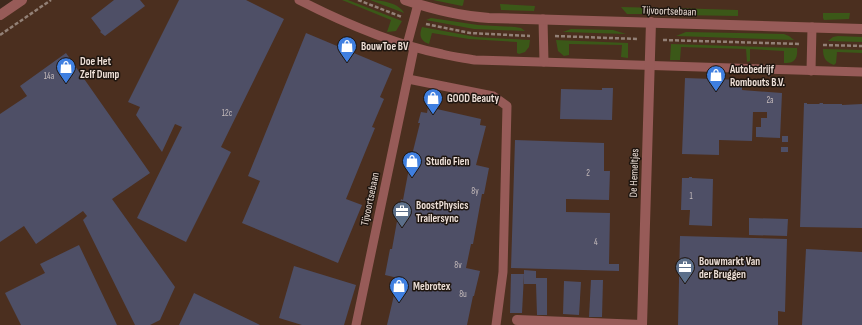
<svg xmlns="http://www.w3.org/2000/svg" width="862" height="325" font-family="'Sofia Sans Condensed',sans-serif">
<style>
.built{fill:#4b2f1f}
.green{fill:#3b5818}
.building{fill:#4e4f66}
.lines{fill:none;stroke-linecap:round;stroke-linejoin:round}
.path{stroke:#928076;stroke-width:2.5;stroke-dasharray:4 2;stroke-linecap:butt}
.service{stroke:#975b58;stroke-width:9}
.minor{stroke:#975b58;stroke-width:10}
.tertiary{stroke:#975b58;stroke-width:10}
.labels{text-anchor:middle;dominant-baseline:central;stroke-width:3;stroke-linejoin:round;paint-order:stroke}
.number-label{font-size:9px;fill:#c5bbbb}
.street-label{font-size:11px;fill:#eddfd7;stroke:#1e150f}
.poi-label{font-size:11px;font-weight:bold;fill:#eddfd7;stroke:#1e150f;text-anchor:start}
</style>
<rect width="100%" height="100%" fill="#3f291d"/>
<polygon class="built" points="24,0 862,0 862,325 0,325 0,17"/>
<g class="green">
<polygon points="342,0 348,0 402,21 396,31 387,32 391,20"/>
<path d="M370,0C379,0 398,2 404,13Z"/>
<polygon points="433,0 464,0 463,5 462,6"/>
<polygon points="500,4 535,6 534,11 501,10"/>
<polygon points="621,7 662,8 665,11 663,14 627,14"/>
<polygon points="674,8 738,10 738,16 678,15"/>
<polygon points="823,13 850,13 849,19 824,20 823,18"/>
<polygon points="431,18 478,25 515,27 521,28 525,31 474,29 426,20"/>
<path d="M422,27L476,37L530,40L529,47L525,52L519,54L517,53V42L469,39L432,33L429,44C420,41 419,35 422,27Z"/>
<polygon points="571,29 613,30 626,34 563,32"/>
<polygon points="686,32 784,34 789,36 794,40 676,36"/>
<polygon points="838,36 862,37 862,42 828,41 833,37"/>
<polygon points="556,40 628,43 628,58 621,57 622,45 569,44 569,55 564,56 558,51"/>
<path d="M671,44L797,48C798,58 795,64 784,63V51L750,49V61L747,62L746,49L681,47L680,60H670Z"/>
<path d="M823,49L862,50V53L837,52L836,63L834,65C825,62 823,57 823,49Z"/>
</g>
<g class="building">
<polygon points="114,0 140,0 145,6 105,36 100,32 101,31 91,18"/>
<polygon points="179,0 246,0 284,19 221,147 231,152 186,242 137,218 182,127 175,124 162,152 136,115 140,107 128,102"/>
<polygon points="306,33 392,69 380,97 384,99 372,127 375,128 346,199 362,205 338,263 242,223 260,181 248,176"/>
<polygon points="66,53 150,173 112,199 175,287 160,320 150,325 135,325 83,220 87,216 83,211 36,244 24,226 0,242 0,114 27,96 20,86"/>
<polygon points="685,78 742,80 742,90 782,93 780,138 756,137 756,127 761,127 761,118 767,118 767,112 753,112 752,141 719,140 719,155 682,154"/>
<polygon points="602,88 613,88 612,120 560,119 561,89 602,90"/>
<polygon points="804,103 807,103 807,104 820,104 819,103 823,103 823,104 842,104 842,105 862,104 862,228 800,227"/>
<polygon points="428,107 481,119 480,125 486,126 476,165 489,168 484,194 482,194 473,244 471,244 466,268 480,271 474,296 473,296 467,325 387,325 398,278 385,275 390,249 392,249 401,199 403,200 410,163 420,123 418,123 421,112 427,113"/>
<rect x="782" y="136" width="6" height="6"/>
<polygon points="515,140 604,143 604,171 610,171 609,200 566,199 566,212 610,213 609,264 619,264 619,271 511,268"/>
<rect x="781" y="147" width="7" height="5"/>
<polygon points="689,177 692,177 692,178 713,179 712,226 689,225 690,210 681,210 682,178 689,178"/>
<polygon points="749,218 788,219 787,236 749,235"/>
<polygon points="680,236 787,239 785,312 778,311 778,325 678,325"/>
<polygon points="79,245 117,325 21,325 5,293 45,273 40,264"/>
<polygon points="806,249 862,252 862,325 802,325"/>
<polygon points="294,266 356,285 344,325 302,325 279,318"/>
<polygon points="524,270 536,271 536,278 547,278 547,315 537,315 536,284 524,284"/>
<polygon points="511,274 524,274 522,313 510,313"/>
<polygon points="591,280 603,280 602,317 589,317"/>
<polygon points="564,281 581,282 579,315 563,314"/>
<polygon points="194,293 260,325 179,325"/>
</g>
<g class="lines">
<g class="path">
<polyline points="358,0 402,17"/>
<polyline points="426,24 470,33 530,36"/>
<polyline points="0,35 51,0"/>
<polyline points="555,36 638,39"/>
<polyline points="663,40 800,44"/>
<polyline points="823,45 862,46"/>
</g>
<g class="service">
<path d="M299,0C344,23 392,44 442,54C453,57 464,58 475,60L862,72"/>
<polyline points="543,19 544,62"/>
<polyline points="407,45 418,4"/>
<polyline points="811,71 812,27"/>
<polyline points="408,79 493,96 507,106 503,272 496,325"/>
<polyline points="356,325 414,48"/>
</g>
<g class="minor">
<polyline points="0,15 22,0"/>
<polyline points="517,320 642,325"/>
<polyline points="642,325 651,22"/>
</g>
<path class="tertiary" d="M405,0C432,9 459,16 489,18L862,29"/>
</g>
<defs>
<g id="shop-pin" transform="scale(1)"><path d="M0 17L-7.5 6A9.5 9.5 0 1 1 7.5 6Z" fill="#3f7fe0" stroke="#1e150f"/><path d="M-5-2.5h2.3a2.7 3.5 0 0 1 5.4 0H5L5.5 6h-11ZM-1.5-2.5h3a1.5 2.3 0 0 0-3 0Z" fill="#fff"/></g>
<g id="office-pin" transform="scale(1)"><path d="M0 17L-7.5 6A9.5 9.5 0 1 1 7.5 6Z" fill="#5c6f8a" stroke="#1e150f"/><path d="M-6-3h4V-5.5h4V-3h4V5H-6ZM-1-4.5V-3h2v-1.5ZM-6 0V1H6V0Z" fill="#fff"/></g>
</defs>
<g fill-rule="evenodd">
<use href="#shop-pin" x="347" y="46"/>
<use href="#shop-pin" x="66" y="67"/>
<use href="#shop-pin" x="716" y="75"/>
<use href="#shop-pin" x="433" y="98"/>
<use href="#shop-pin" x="412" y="161"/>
<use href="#office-pin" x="402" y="211"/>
<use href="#office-pin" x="685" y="267"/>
<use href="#shop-pin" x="399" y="286"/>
</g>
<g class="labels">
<g class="number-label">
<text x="49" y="76">14a</text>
<text x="770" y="100">2a</text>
<text x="227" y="113">12c</text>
<text x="588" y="173">2</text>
<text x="475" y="191">8y</text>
<text x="691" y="196">1</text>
<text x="596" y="242">4</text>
<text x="458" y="265">8v</text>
<text x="463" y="294">8u</text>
</g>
<g class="street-label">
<text transform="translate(669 11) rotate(2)">Tijvoortsebaan</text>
<text transform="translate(634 173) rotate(-88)">De Hemeltjes</text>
<text transform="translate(370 199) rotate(-78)">Tijvoortsebaan</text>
</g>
<g class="poi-label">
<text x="361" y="46">BouwToe BV</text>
<text x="80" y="61">Doe Het<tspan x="80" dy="13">Zelf Dump</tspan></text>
<text x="730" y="69">Autobedrijf<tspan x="730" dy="13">Rombouts B.V.</tspan></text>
<text x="447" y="98">GOOD Beauty</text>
<text x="426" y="161">Studio Fien</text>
<text x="416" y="205">BoostPhysics<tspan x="416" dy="13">Trailersync</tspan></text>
<text x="699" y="261">Bouwmarkt Van<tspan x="699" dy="13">der Bruggen</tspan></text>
<text x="413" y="286">Mebrotex</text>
</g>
</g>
</svg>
